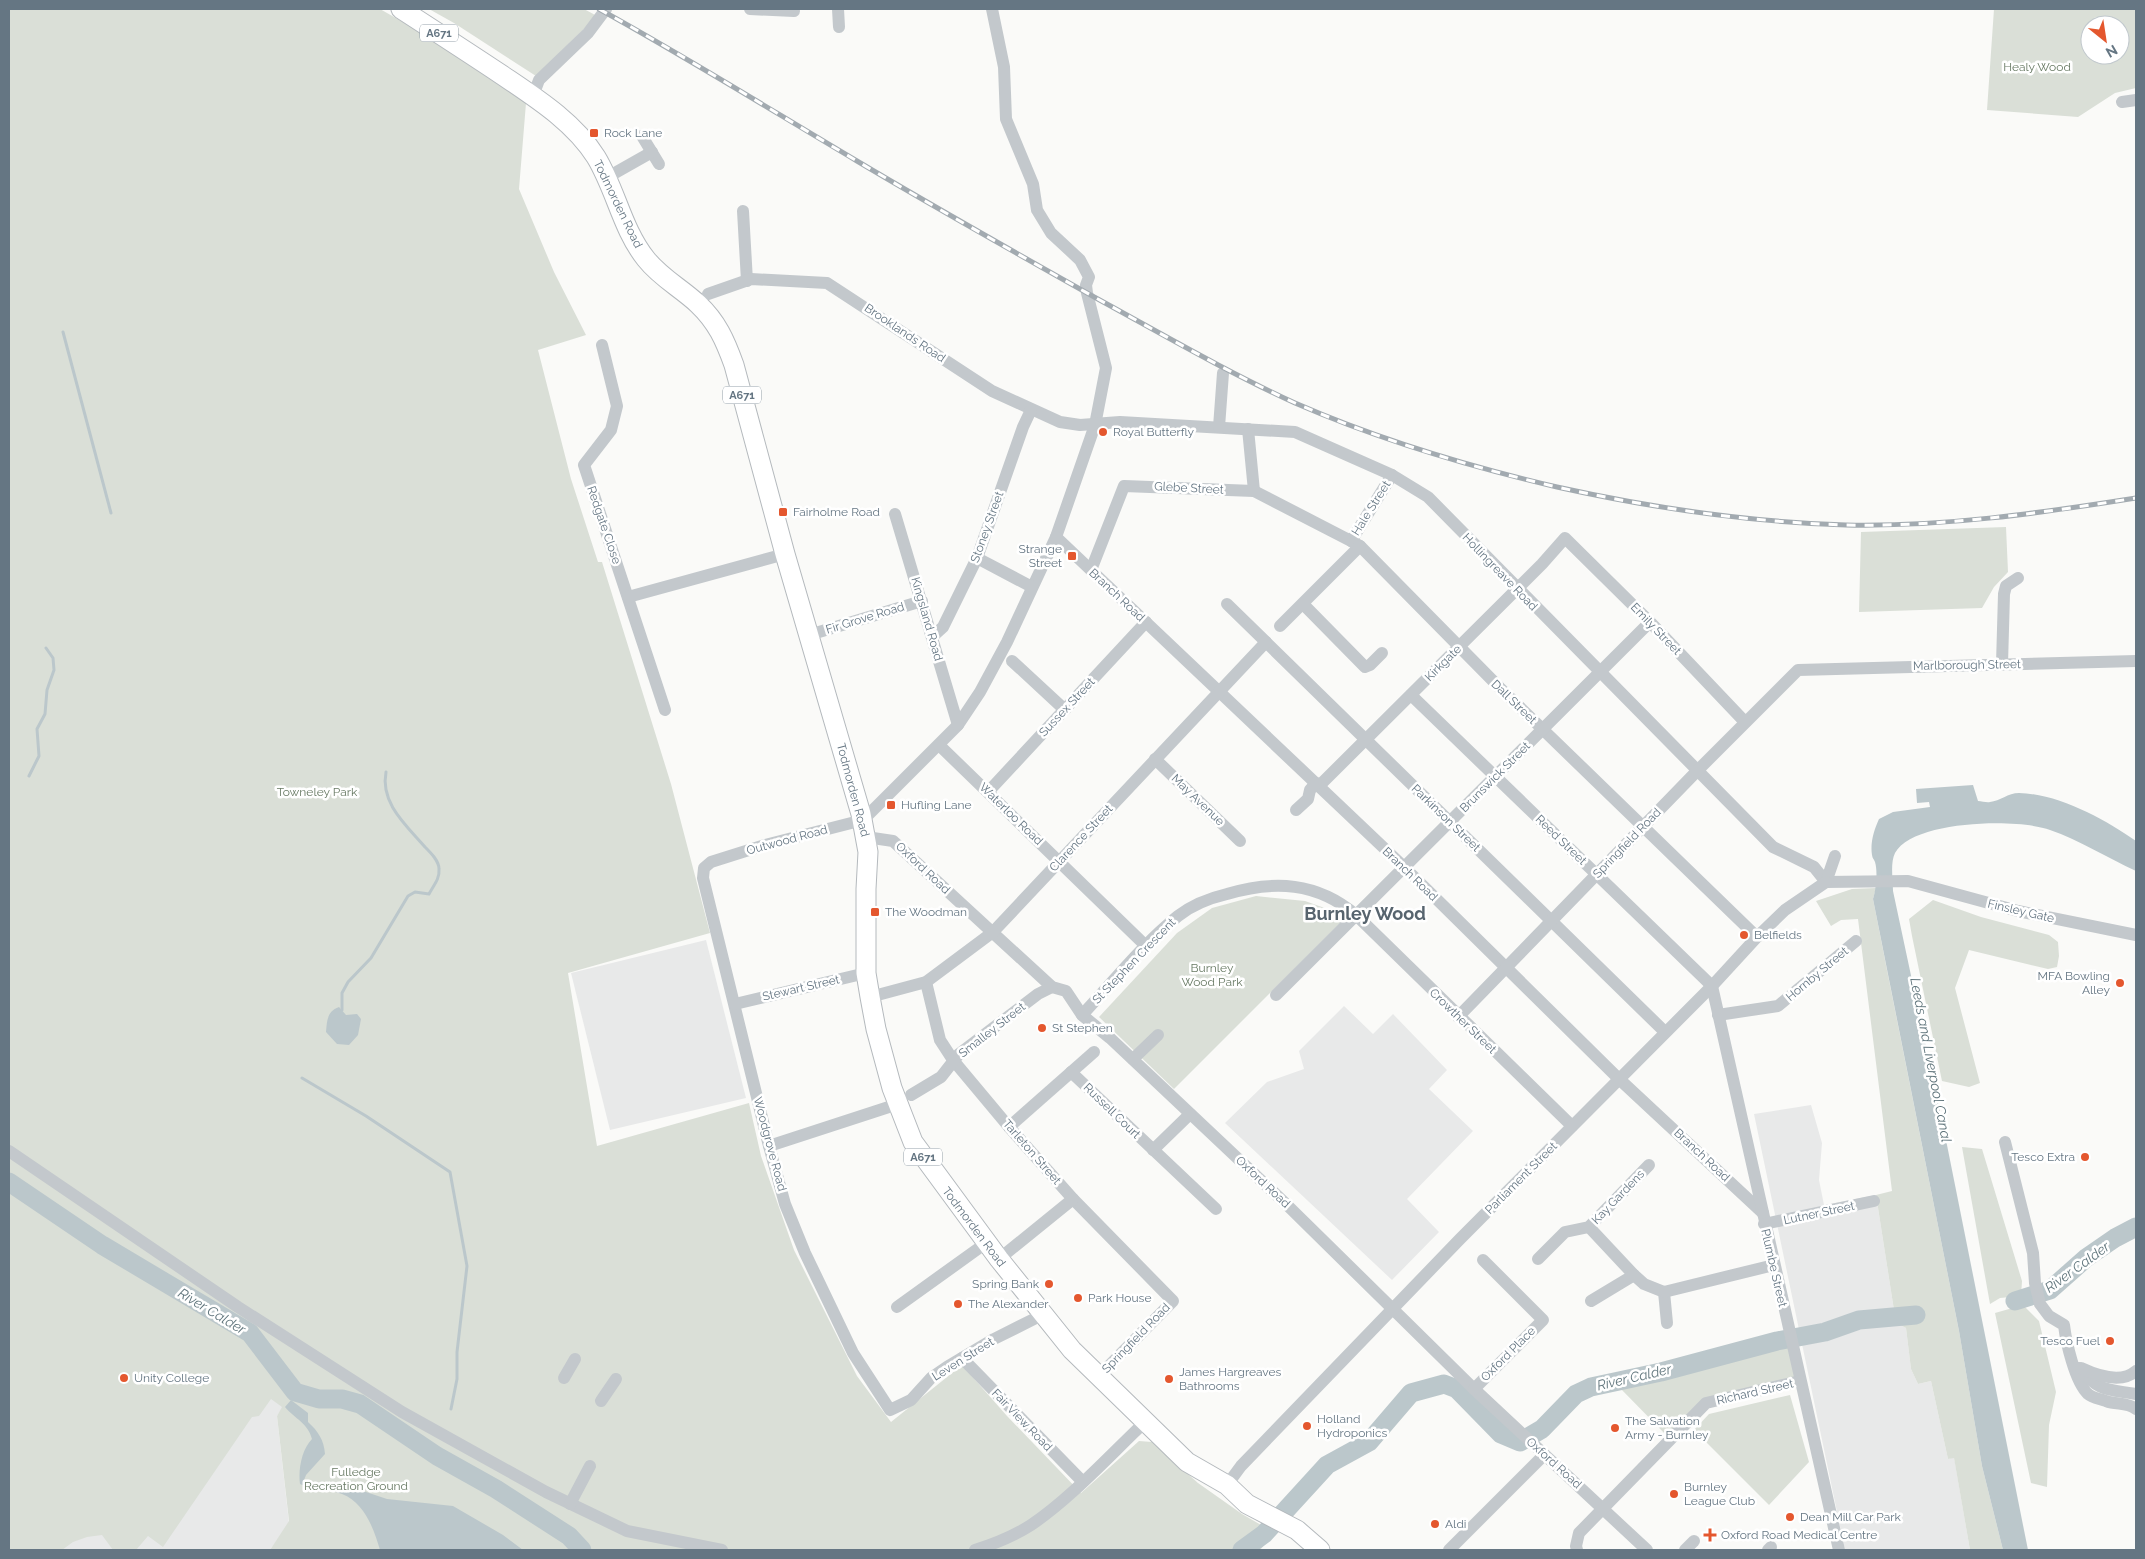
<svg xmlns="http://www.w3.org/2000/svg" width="2145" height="1559" font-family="Raleway,sans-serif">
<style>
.built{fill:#e8e9e9}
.green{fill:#dadfd7;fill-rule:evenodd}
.water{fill:#bbc7cb}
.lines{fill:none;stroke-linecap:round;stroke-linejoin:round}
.stream{stroke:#bbc7cb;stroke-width:3}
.river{stroke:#bbc7cb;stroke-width:19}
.highway-casing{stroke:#b4b9bd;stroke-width:21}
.minor{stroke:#c3c8cc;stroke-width:12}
.highway{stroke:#fff;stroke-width:19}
.rail-casing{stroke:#a2aab0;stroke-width:5}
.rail{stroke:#fff;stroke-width:3;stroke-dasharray:9;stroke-linecap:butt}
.poi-dot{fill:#e4572e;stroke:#fff;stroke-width:2}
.labels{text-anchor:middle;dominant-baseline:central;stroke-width:5;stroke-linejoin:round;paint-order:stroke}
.shield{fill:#fff;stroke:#939fa8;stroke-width:1}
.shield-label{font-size:11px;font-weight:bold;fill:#657683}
.park-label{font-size:12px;fill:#687a64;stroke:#fff}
.poi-label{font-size:12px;fill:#657683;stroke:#fff;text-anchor:start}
.street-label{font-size:12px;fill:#657683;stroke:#fff}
.water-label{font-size:14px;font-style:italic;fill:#60757c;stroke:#fff}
.district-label{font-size:18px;font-weight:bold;fill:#57646e;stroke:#fff}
</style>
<rect width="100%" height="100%" fill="#fafaf8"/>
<g class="built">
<polygon points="706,940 746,1098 610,1130 571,973"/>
<polygon points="1344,1006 1373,1034 1393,1014 1447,1070 1429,1089 1473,1131 1407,1199 1439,1232 1392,1280 1225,1123 1267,1082 1304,1069 1299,1051"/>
<polygon points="1811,1105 1822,1143 1819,1180 1824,1205 1876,1195 1896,1323 1906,1328 1911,1369 1918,1384 1931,1381 1948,1459 1954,1457 1970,1550 1845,1550 1754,1114"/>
<polygon points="9,1201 283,1407 277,1416 289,1523 270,1550 9,1550"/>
</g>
<g class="green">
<polygon points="9,9 380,9 415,29 526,103 519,189 554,272 586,335 538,350 571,479 598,562 602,562 671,784 710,933 568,973 597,1146 749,1103 761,1156 794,1250 857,1376 891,1422 962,1365 1007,1416 1081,1493 1139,1441 1152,1442 1198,1483 1242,1514 1275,1533 1260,1550 270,1550 289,1521 277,1416 282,1407 271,1399 259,1416 252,1417 163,1547 148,1536 136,1550 113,1550 102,1535 87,1537 73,1542 62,1550 9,1550"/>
<polygon points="429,9 584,9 597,16 536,76 454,23"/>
<path d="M1994,9H2136V88L2115,93L2078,117L1987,110ZM2090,25H2120V55H2090Z"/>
<polygon points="2006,527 2008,572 1994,587 1982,608 1859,612 1861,532"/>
<polygon points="1876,888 1873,899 1885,960 1959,1331 1982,1466 2003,1550 1970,1550 1954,1458 1948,1459 1931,1381 1918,1384 1911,1369 1906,1328 1896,1323 1876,1195 1892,1191 1858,919 1841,920 1831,926 1816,901 1852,889"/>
<polygon points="1256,896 1305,901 1347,916 1174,1089 1099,1017 1177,933 1212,908"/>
<polygon points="1933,900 1981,917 2049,935 2058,942 2059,956 2057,967 2048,969 1969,950 1955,988 1980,1083 1969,1087 1942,1081 1912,936 1909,919"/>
<polygon points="1962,1147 1982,1149 2022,1281 2021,1296 2000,1298 1990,1304"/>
<polygon points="2023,1305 2039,1321 2056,1392 2049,1425 2047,1487 2031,1483 1995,1313"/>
<polygon points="1789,1345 1797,1380 1704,1401 1668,1437 1621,1389"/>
<polygon points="1790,1395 1809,1462 1769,1505 1694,1430 1709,1414"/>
</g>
<g class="water">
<path d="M1973,785L1978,801C1982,801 1987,803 1990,802C2000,801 2008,793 2019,793C2059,794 2104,819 2136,841V871C2108,858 2079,840 2050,830C2019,818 1913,820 1895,853C1890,863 1893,880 1893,891L1945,1135L2028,1550H2003L1982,1466L1959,1331L1873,899C1876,889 1878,872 1875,862C1873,857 1873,860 1872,855C1870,843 1874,830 1879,819L1893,812L1930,807L1929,802L1917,803L1916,789Z"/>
<path d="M339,1007L346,1015L357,1014L361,1019L358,1035L349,1045L337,1044L326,1032C327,1021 327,1011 339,1007Z"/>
<path d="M291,1400L308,1413V1422C318,1431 324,1440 325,1454L306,1475L303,1483L310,1485L363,1491L387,1499L453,1506L503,1535L523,1550H380C374,1529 364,1502 342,1494C328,1488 313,1491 300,1484C298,1469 302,1449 312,1439C308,1423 295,1419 285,1407Z"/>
</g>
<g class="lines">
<g class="stream">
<polyline points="63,332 111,513"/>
<polyline points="29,776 39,756 37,729 45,714 47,690 54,670 53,658 46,648"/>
<path d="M342,1010V993L348,982L371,958L408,896L415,892L429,894C433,886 440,879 439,869C439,861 431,853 425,847C406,825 380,803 386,772"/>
<polyline points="302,1078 366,1116 450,1172 467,1266 457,1352 457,1379 451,1409"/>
</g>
<g class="river">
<polyline points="9,1182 102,1245 250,1333 295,1392 319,1399 342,1399 360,1404 437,1456 496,1489 569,1536 582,1550"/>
<polyline points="2015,1301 2050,1290 2086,1258 2115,1238 2136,1227"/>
<polyline points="1242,1550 1264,1534 1327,1465 1369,1442 1411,1393 1444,1384 1457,1389 1501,1434 1520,1442 1542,1429 1576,1394 1591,1387 1661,1372 1777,1341 1825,1332 1859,1320 1916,1315"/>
</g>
<g class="highway-casing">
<path id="highway" d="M401,9C435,31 469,53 502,75C536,98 574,122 596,157C616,190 622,229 646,259C661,278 681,288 698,304C717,322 725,340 734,365L785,554L861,814L868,852L866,889V973L870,997L876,1029L892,1088L913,1142L999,1259L1072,1350L1187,1462L1227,1485L1247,1504L1297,1530L1320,1550"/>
</g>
<g class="minor">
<polyline points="750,9 794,11"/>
<polyline points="838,9 839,27"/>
<polyline points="992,9 1004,67 1006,119 1033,184 1037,210 1051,233 1080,260 1089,277 1086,285 1087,293 1106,368 1095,425 1056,537 1007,642 980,692 958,725 863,820 765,845 711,862 704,868 703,878 769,1146 785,1204 805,1253 853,1353 890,1410 911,1400 931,1378 947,1367 994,1339 1042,1315"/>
<polyline points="533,96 539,80 588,33 606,9"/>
<polyline points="2122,102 2136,100"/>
<polyline points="642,136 659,164"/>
<polyline points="606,178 652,152"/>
<polyline points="743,211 747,281"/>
<polyline points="708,294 751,279 827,283 992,391 1060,422 1080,425 1120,422 1295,432 1392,475 1428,497 1773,847 1814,867 1826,882"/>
<polyline points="602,345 617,406 611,430 584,465 665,710"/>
<polyline points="1219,427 1223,373"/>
<polyline points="1248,429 1254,491"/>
<polyline points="895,514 958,725"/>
<polyline points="1056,537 1404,867 1618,1078 1763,1213"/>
<polyline points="1351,541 1392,475"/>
<polyline points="977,558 1032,587"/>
<polyline points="1091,570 1124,486 1254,491 1351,541 1360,546 1500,688 1757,937"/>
<polyline points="628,597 785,554"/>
<polyline points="1227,604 1665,1032"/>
<polyline points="1303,604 1365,667 1370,665 1382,653"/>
<polyline points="1280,626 1360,546"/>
<polyline points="809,635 922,601"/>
<polyline points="932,637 943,627 977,558 1023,427 1031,410"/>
<polyline points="1012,661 1065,710"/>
<polyline points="2002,664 2004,594 2006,586 2018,578"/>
<polyline points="1411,695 1712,986 1839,1550"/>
<polyline points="939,745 1146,946"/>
<polyline points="1155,759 1240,841"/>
<polyline points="1319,786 1542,564 1565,538 1650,622 1745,722"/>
<polyline points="988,792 1146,622"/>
<polyline points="1296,810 1308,799 1310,790 1316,783"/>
<polyline points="866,837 893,841 1052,987 1066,991 1082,1015 1110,1038 1285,1203 1474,1389 1647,1550"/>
<polyline points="1826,882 1908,881 2018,911 2136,935"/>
<polyline points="1826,882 1835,856"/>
<polyline points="926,982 940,1040 953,1060 1009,1127 1073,1199 1173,1301 1099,1376"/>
<polyline points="1276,995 1650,622"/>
<polyline points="870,997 926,982 993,932 1266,642"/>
<polyline points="735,1004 866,973"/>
<path d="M1082,1015C1113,982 1143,944 1178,916C1192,905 1210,898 1227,894C1274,880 1317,882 1356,915L1572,1126"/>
<polyline points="1718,1015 1778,1006 1856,941"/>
<polyline points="1458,1017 1698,770 1798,670 2136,661"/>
<polyline points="1133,1059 1158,1035"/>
<polyline points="1071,1072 1216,1209"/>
<polyline points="911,1095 941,1077 959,1054 1038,994 1052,987"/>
<polyline points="1009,1127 1094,1052"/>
<path d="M2005,1142L2033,1253L2035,1283L2040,1304L2049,1316L2064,1325C2066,1342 2075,1382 2088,1394C2092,1398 2101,1399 2106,1401C2117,1405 2127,1402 2136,1409"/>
<polyline points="769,1146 898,1104"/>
<polyline points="1153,1150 1190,1114"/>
<polyline points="9,1151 238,1307 402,1412 546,1492 627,1531 722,1550"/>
<polyline points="1764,1224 1874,1201"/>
<polyline points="1589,1227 1634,1275"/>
<polyline points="999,1259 1073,1199"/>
<polyline points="1538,1259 1565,1232 1589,1227 1649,1165"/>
<polyline points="1664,1292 1667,1323"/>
<polyline points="1591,1301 1634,1275 1644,1284 1664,1292 1774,1265"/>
<polyline points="897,1307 986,1243"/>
<polyline points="962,1358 1082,1481"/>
<path d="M2078,1368C2100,1392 2106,1389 2136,1394"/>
<path d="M2081,1368C2096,1375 2121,1384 2136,1371"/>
<polyline points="564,1378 575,1359"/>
<polyline points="1474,1389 1543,1320 1483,1260"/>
<polyline points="601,1401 616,1379"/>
<polyline points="1227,1485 1241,1466 1460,1239 1712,986 1757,937 1785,910 1826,882"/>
<polyline points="570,1504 590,1466"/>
<path d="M975,1550C994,1544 1014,1536 1031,1525C1071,1498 1109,1456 1145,1422"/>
<polyline points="1449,1550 1544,1455"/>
<polyline points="1577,1550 1576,1546 1579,1533 1706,1403 1800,1381"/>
<polyline points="1685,1550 1694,1541"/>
<polyline points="1768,1550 1771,1547"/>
</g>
<use href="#highway" class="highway"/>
<g class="rail-casing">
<path id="rail" d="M599,9C686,57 771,110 857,161C936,208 1016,253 1096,298C1162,334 1227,372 1295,403C1380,440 1467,466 1557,487C1652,508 1748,522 1846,525C1943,527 2041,513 2136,498"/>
</g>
<use href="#rail" class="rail"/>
</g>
<g class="poi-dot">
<rect x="589" y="128" width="10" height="10" rx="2.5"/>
<circle cx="1103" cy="432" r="5"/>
<rect x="778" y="507" width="10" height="10" rx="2.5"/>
<rect x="1067" y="551" width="10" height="10" rx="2.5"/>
<rect x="886" y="800" width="10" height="10" rx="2.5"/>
<rect x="870" y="907" width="10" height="10" rx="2.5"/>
<circle cx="1744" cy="935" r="5"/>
<circle cx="2120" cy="983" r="5"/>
<circle cx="1042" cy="1028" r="5"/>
<circle cx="2085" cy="1157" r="5"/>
<circle cx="1049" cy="1284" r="5"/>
<circle cx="1078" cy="1298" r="5"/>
<circle cx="958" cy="1304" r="5"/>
<circle cx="2110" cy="1341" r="5"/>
<circle cx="124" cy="1378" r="5"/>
<circle cx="1169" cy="1379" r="5"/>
<circle cx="1307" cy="1426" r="5"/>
<circle cx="1615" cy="1428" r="5"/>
<circle cx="1674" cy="1494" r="5"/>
<circle cx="1790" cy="1517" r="5"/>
<circle cx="1435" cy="1524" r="5"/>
<path d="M1707.5 1527.5h5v5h5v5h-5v5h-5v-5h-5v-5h5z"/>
</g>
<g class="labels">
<g class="shield">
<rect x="420" y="24.5" width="38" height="17" rx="4"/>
<rect x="723" y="386.5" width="38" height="17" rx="4"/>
<rect x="904" y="1148.5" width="38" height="17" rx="4"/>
</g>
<g class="shield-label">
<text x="439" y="33">A671</text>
<text x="742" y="395">A671</text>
<text x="923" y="1157">A671</text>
</g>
<g class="park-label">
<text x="2037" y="67">Healy Wood</text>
<text x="317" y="792">Towneley Park</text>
<text x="1212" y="968">Burnley<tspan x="1212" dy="14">Wood Park</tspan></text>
<text x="356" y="1472">Fulledge<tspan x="356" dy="14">Recreation Ground</tspan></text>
</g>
<g class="poi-label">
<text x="604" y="133">Rock Lane</text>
<text x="1113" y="432">Royal Butterfly</text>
<text x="793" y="512">Fairholme Road</text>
<text x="1062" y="549" text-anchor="end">Strange<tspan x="1062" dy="14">Street</tspan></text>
<text x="901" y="805">Hufling Lane</text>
<text x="885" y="912">The Woodman</text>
<text x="1754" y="935">Belfields</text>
<text x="2110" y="976" text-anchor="end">MFA Bowling<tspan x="2110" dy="14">Alley</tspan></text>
<text x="1052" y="1028">St Stephen</text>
<text x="2075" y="1157" text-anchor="end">Tesco Extra</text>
<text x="1039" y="1284" text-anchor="end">Spring Bank</text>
<text x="1088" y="1298">Park House</text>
<text x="968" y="1304">The Alexander</text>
<text x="2100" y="1341" text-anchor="end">Tesco Fuel</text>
<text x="1179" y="1372">James Hargreaves<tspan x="1179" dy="14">Bathrooms</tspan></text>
<text x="134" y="1378">Unity College</text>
<text x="1317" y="1419">Holland<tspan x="1317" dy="14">Hydroponics</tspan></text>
<text x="1625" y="1421">The Salvation<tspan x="1625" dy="14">Army - Burnley</tspan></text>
<text x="1684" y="1487">Burnley<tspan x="1684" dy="14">League Club</tspan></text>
<text x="1800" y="1517">Dean Mill Car Park</text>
<text x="1445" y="1524">Aldi</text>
<text x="1721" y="1535">Oxford Road Medical Centre</text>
</g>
<g class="street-label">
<text transform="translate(618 204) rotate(64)">Todmorden Road</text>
<text transform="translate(905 333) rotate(34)">Brooklands Road</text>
<text transform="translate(1189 488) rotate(3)">Glebe Street</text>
<text transform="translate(1371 508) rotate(-58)">Hale Street</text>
<text transform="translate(604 525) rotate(71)">Redgate Close</text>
<text transform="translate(987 527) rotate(-70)">Stoney Street</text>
<text transform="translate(1500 572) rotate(46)">Hollingreave Road</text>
<text transform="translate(1117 595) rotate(43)">Branch Road</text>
<text transform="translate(865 618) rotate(-17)">Fir Grove Road</text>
<text transform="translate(927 619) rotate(74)">Kingsland Road</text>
<text transform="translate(1656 629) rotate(46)">Emily Street</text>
<text transform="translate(1443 663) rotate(-45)">Kirkgate</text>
<text transform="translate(1967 665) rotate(-1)">Marlborough Street</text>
<text transform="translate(1514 702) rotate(44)">Dall Street</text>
<text transform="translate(1067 707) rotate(-47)">Sussex Street</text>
<text transform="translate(1495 777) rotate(-45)">Brunswick Street</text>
<text transform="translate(853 790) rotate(75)">Todmorden Road</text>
<text transform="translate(1198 800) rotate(44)">May Avenue</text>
<text transform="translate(1011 814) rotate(44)">Waterloo Road</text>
<text transform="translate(1446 818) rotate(44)">Parkinson Street</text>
<text transform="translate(1081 838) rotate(-47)">Clarence Street</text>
<text transform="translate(787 840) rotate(-15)">Outwood Road</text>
<text transform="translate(1561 840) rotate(44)">Reed Street</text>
<text transform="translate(1627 843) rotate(-46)">Springfield Road</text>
<text transform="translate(923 868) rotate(43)">Oxford Road</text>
<text transform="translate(1410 874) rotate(44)">Branch Road</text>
<text transform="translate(2021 911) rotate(13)">Finsley Gate</text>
<text transform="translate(1134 961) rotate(-46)">St Stephen Crescent</text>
<text transform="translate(1817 974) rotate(-40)">Hornby Street</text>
<text transform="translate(801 988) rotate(-13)">Stewart Street</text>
<text transform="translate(1463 1021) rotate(44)">Crowther Street</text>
<text transform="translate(992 1030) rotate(-38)">Smalley Street</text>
<text transform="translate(1112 1111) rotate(44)">Russell Court</text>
<text transform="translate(770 1144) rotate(75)">Woodgrove Road</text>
<text transform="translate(1032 1152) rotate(49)">Tarleton Street</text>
<text transform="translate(1702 1155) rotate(43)">Branch Road</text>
<text transform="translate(1521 1178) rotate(-45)">Parliament Street</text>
<text transform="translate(1263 1182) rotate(43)">Oxford Road</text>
<text transform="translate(1618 1197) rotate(-46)">Kay Gardens</text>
<text transform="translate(1819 1213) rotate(-12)">Lutner Street</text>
<text transform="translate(974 1227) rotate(53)">Todmorden Road</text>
<text transform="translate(1774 1268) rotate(77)">Plumbe Street</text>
<text transform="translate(1136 1338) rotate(-46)">Springfield Road</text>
<text transform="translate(1508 1354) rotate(-45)">Oxford Place</text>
<text transform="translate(963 1359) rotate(-32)">Leven Street</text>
<text transform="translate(1755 1392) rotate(-13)">Richard Street</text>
<text transform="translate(1022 1420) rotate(46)">Fair View Road</text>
<text transform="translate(1554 1463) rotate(42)">Oxford Road</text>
</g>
<g class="water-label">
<text transform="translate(1931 1060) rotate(79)">Leeds and Liverpool Canal</text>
<text transform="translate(2077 1267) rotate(-36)">River Calder</text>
<text transform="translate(212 1311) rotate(31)">River Calder</text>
<text transform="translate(1634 1377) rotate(-13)">River Calder</text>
</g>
<g class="district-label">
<text x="1365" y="913">Burnley Wood</text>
</g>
</g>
<rect width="2145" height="1559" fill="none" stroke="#657683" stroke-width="20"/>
<g transform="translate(2105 40) rotate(150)"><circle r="24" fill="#ffffff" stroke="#c1c8cd"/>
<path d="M0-4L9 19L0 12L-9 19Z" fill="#e4572e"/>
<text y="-8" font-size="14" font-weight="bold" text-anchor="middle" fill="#657683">N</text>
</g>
</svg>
